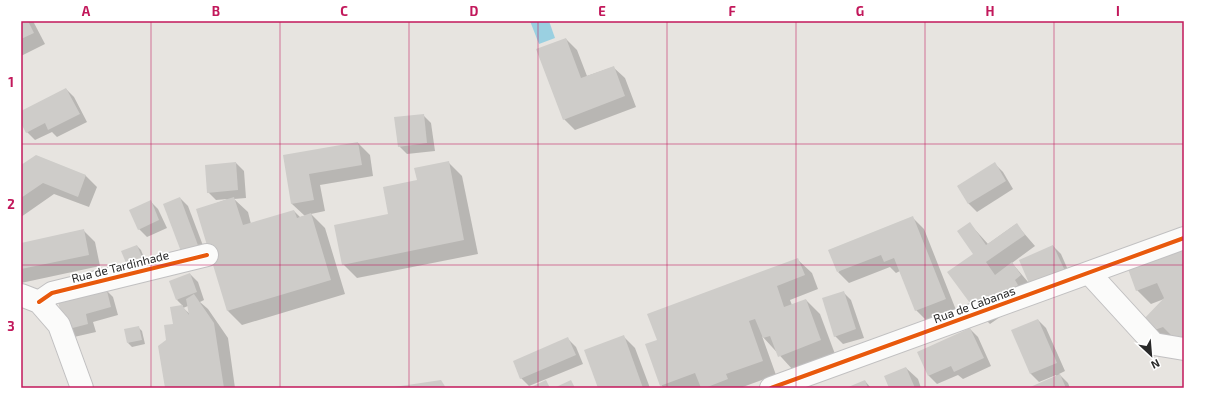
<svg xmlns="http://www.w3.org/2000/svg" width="1205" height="409" font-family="'Exo 2',sans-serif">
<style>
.water{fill:#9ad0e1}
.shadow{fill:#0003;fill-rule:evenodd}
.building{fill:#ceccc9}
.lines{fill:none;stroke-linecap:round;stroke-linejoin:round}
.minor-casing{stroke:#c1c0c1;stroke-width:24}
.minor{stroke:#fbfbfa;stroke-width:22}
.cycleway-casing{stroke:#fff;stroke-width:6}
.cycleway{stroke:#e8590c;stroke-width:4}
.grid{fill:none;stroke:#c2185b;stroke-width:1;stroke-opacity:0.55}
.labels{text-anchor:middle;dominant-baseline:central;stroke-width:3.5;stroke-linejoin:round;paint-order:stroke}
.street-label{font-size:12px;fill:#292929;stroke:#fff}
.neatline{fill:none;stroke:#c2185b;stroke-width:1.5}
.grid-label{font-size:13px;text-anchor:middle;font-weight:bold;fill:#c2185b}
</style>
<rect width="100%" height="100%" fill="#e7e4e0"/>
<polygon class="water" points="530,21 549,21 555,38 539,44"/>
<g class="shadow">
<polygon points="21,21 33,21 45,44 21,56"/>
<polygon points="566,39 577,50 587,76 613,67 625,78 636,107 575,130 564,119"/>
<polygon points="66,89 74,97 87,122 57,137 52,132 35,140 27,132 21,121 21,112"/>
<polygon points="423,115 431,123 435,151 407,154 399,146"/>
<polygon points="358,143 370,155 373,176 320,185 325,211 311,214 325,228 345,294 242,325 228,311 197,210 228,199 216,200 208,192 236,163 244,171 246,198 234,199 248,212 251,224 294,211 300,217 305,216 292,204 284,156"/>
<polygon points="448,162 462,176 478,254 357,278 343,264 389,215"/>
<polygon points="995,164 1003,172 1013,189 977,212 969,204 958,186"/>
<polygon points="21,166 85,175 97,187 89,207 54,194 21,217"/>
<polygon points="180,198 188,206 210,264 194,270 186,262"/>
<polygon points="150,201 158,209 167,228 147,237 139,229"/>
<polygon points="912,217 924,229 956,310 928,322 916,310 900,271 896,273 890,267 849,283 838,272"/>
<polygon points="970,224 988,244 1016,224 1035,246 1012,263 1028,282 1053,246 1061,254 1068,270 990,324 979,313 975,254"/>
<polygon points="83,230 95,242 100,266 21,283 21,244"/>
<polygon points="137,246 141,250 148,268 134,274"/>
<polygon points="1184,248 1184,347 1167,345 1143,321 1164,299 1151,304 1137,290"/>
<polygon points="798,260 812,273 818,289 790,300 792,305 806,300 820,314 835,354 793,370 762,336 776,375 740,388 664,388 661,385 658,341"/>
<path d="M190,274L198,282L204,300L200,302L208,309L228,338L235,388H166L167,341L174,325L171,308L183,306L177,300ZM188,306L190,314L183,308Z"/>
<polygon points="105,289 113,297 118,315 93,322 96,332 74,337 66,329"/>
<polygon points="843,292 851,300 864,338 843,344 835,336"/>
<polygon points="1038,320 1046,328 1065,371 1059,374 1068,383 1070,388 1030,388 1057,377 1056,375 1039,382 1031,374 1013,331"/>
<polygon points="138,327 142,331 145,344 132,347 128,343"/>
<polygon points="970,329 978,337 991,366 963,379 958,375 937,384 929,376 919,353"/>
<polygon points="624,337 635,348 650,388 599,388"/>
<polygon points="568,339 576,347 583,364 529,386 521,378"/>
<polygon points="906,368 918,379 921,388 890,388"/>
<polygon points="865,381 871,388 848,388"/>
</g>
<g class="building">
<polygon points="21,21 28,21 34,33 21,39"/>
<polygon points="566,38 581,78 614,66 625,96 563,120 536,49"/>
<polygon points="66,88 80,114 48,130 45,123 26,133 21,123 21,111"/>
<polygon points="424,114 427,143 398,147 394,117"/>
<polygon points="358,142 362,165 309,174 314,200 291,204 283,155"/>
<polygon points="36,155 86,175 78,197 43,183 21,198 21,165"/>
<polygon points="449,161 464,240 342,265 334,225 388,214 383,187 417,180 414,168"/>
<polygon points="236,162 238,190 207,193 205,165"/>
<polygon points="995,162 1006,181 968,204 957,186"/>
<polygon points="180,197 202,256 185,262 163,204"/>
<polygon points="234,197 243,225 294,210 297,218 311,213 331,280 227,311 196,209"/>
<polygon points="151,200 159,220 138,230 129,210"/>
<polygon points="913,216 946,299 915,311 894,258 884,262 881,255 837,272 828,250"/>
<polygon points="970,222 986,245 1017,223 1025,235 986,262 995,275 1012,262 1021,275 1015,280 1018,285 978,314 947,272 973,254 957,231"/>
<polygon points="84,229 89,255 21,269 21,243"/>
<polygon points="137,245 145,264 129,270 121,251"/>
<polygon points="1053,245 1066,273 1031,288 1019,260"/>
<polygon points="1184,247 1184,336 1175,339 1163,327 1152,331 1142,321 1164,298 1157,283 1136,291 1128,269"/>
<polygon points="798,258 805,275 777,286 784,307 806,299 821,340 778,357 770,336 763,338 755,319 749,321 763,361 726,374 728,379 705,388 701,388 695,373 660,386 645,344 657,340 647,314"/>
<polygon points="190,273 197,292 176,300 169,281"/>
<polygon points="106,287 111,307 86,314 88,324 65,330 58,301"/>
<polygon points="844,291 856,329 834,337 822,298"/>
<polygon points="194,294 214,323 224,388 165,388 158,346 166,340 164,325 173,324 170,307 182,305 189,315 186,299"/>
<polygon points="1038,319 1057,363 1030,374 1011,330"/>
<polygon points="139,326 142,340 127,343 124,329"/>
<polygon points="970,328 984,358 954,372 951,366 928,376 917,352"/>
<polygon points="624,335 643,388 598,388 584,350"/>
<polygon points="568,337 576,355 520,379 513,361"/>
<polygon points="906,367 915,388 889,388 884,376"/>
<polygon points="1060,374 1066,388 1028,388"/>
<polygon points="441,380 446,388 394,388 394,387"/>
<polygon points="546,380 550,388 529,388"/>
<polygon points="571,380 575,388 554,388"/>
<polygon points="865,380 868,388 846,388"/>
</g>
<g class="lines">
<g class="minor-casing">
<g id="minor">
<polyline points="1090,274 1154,344 1184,349"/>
<polyline points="21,295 39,302 59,325 82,388"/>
<polyline points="39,302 52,293 207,255"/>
<polyline points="771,388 1184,238"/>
</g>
</g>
<use href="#minor" class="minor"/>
<g class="cycleway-casing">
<g id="cycleway">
<polyline points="39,302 52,293 207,255"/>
<polyline points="771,388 1184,238"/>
</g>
</g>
<use href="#cycleway" class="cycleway"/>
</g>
<path class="grid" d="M151,21V388M280,21V388M409,21V388M538,21V388M667,21V388M796,21V388M925,21V388M1054,21V388M21,144H1184M21,265H1184"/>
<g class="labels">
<g class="street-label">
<text transform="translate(120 266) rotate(-14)">Rua de Tardinhade</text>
<text transform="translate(974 304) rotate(-20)">Rua de Cabanas</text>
</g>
</g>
<rect width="1205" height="409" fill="none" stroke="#ffffff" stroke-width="44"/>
<g transform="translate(1151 355) rotate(154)" stroke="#ffffff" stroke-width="3" paint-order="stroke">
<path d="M0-3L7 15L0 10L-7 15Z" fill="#292929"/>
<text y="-6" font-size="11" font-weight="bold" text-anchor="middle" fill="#292929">N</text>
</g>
<rect x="22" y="22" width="1161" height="365" class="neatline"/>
<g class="grid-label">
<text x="86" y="16">A</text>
<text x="216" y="16">B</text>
<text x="344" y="16">C</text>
<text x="474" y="16">D</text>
<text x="602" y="16">E</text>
<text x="732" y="16">F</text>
<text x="860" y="16">G</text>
<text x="990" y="16">H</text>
<text x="1118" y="16">I</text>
<text x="11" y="87">1</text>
<text x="11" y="209">2</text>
<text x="11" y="331">3</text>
</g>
</svg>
